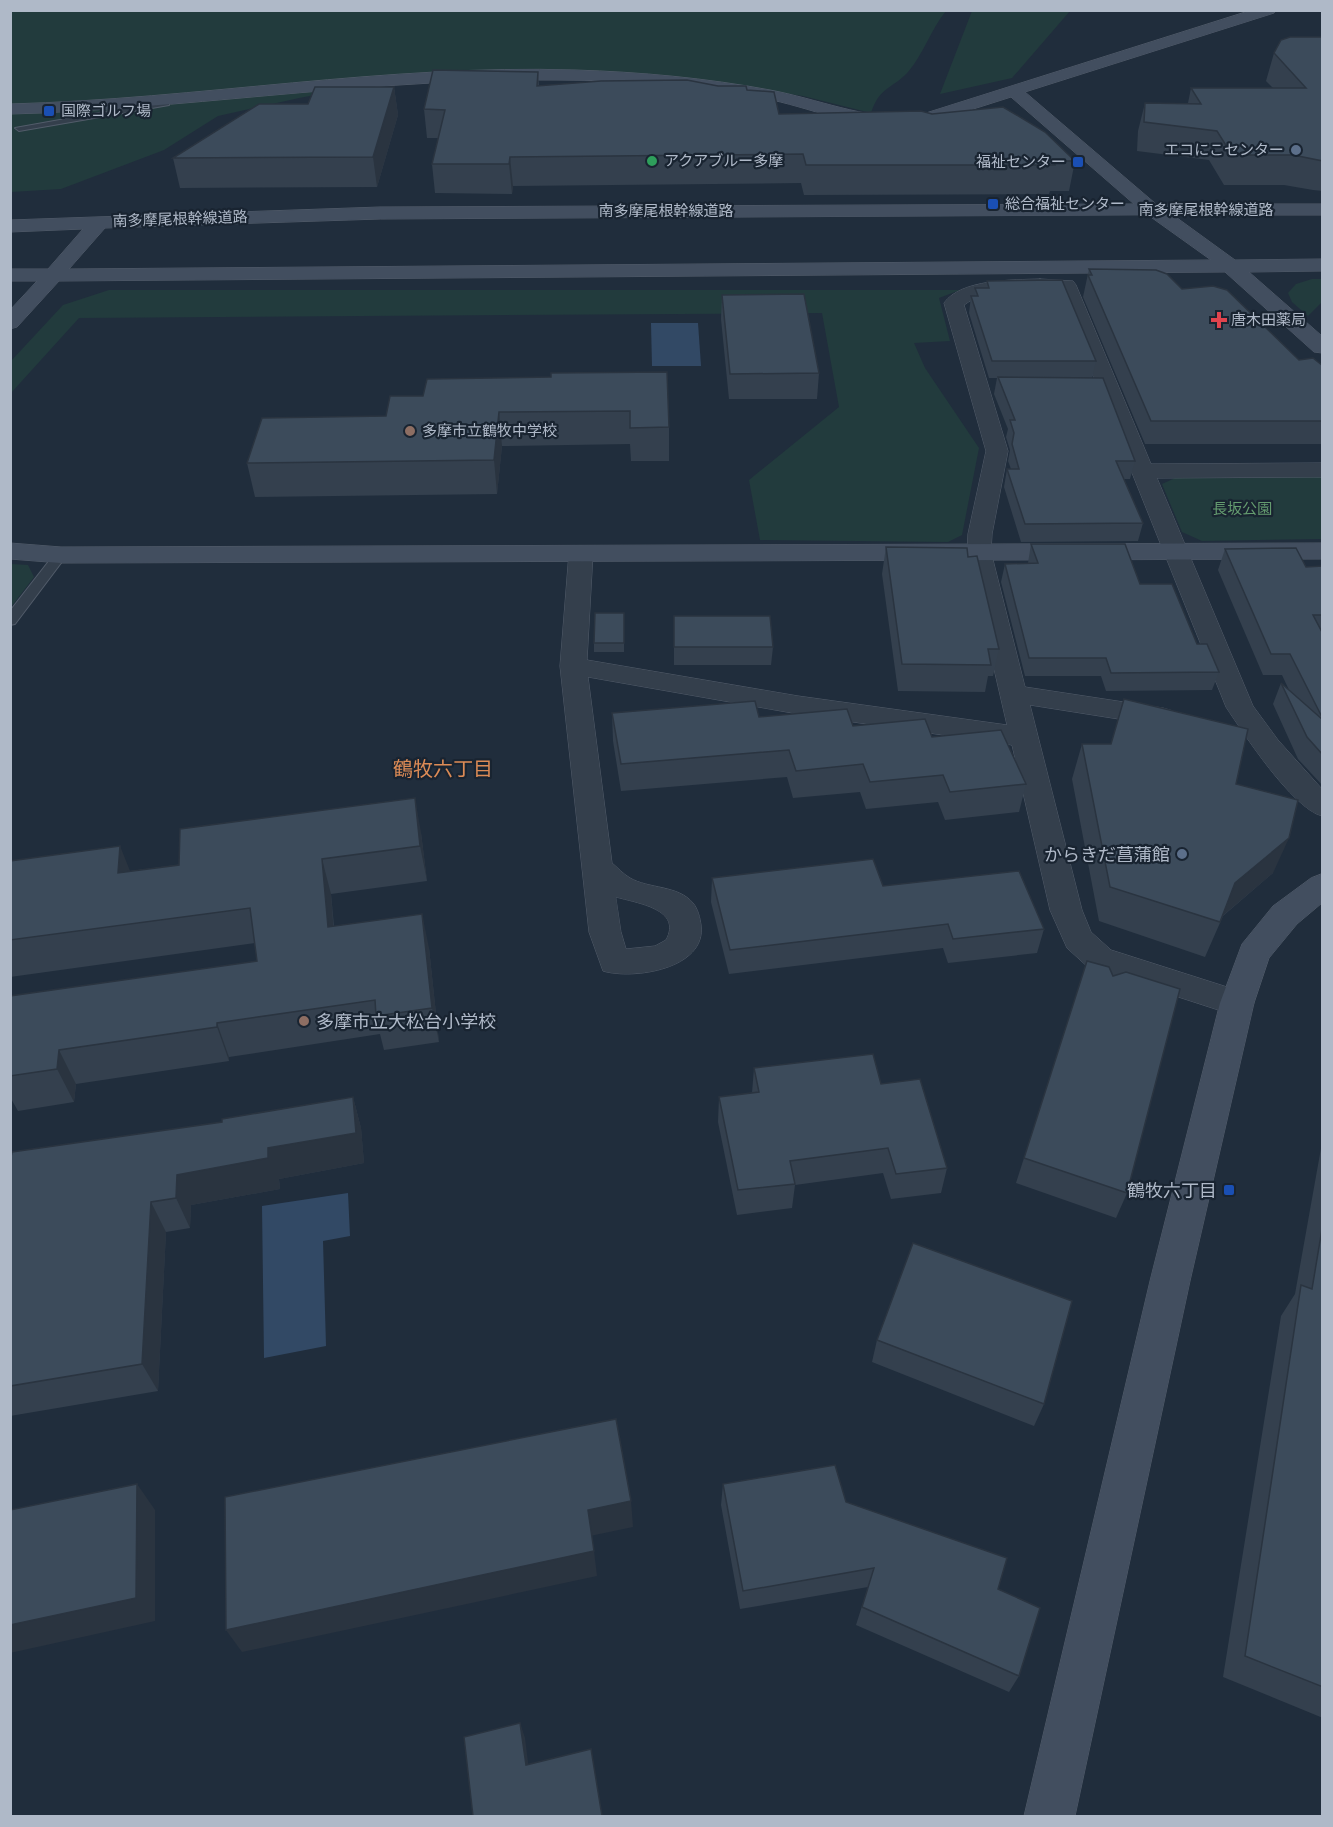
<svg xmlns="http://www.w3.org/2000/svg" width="1333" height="1827" font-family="'DejaVu Sans','Noto Sans JP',sans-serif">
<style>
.green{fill:#223b3d}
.water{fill:#324965}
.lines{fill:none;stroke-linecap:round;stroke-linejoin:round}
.lane-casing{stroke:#525c6a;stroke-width:2}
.street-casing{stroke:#525c6a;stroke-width:1}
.secondary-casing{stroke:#525c6a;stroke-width:1}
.lane{fill:#343f4c;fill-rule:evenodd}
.street{fill:#343f4c;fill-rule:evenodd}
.secondary{fill:#424e5f;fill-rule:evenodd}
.wall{fill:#34404e}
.shaded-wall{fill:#2a3440}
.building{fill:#3c4b5b;stroke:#2a3440;stroke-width:1.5}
.transit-dot{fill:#1a4fb4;stroke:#192431;stroke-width:2}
.service-dot{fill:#5c6f8a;stroke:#192431;stroke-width:2}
.leisure-dot{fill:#2e9e5b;stroke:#192431;stroke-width:2}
.health-dot{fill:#e0444e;stroke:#192431;stroke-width:2}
.education-dot{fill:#8d6e63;stroke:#192431;stroke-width:2}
.labels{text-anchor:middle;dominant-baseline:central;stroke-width:4.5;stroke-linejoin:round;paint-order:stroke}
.far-poi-label{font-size:15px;fill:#afb9c8;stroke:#192431;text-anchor:start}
.far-street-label{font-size:15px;fill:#afb9c8;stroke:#192431}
.far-park-label{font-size:15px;fill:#649b6f;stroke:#192431}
.poi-label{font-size:18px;fill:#afb9c8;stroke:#192431;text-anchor:end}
.neighbourhood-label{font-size:20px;fill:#dc8b56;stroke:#192431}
</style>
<rect width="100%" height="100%" fill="#202d3c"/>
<g class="green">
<path d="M11,11H946C931,29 923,55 908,72C891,90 880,86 871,113L803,96L661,75L533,69L421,75L299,98L218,116L164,150L61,189L11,192Z"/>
<polygon points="972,11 973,10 1070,11 1012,78 940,94"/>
<polygon points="1312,279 1322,279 1322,302 1308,316 1292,302 1288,293 1296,284"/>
<polygon points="109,290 960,290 939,298 950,341 914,343 925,368 979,448 962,535 948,542 760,540 749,480 839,407 822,313 79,318 11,393 11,361 63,305"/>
<polygon points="1322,477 1322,539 1202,541 1182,532 1162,484 1175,478"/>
<polygon points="11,564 28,565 34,577 11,607"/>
</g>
<g class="water">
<polygon points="651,323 698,323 701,366 652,366"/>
<polygon points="348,1193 350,1236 323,1241 326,1346 264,1358 262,1206"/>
</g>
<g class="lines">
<g class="lane-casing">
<g id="lane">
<polygon points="166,101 169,101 169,105 19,131 15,128"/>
<polygon points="61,551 67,555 15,624 10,625 10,611 56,552"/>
</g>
</g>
<g class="street-casing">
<path id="street" d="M1040,279L1073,281L1076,285L1151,464L1322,463V477L1157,478L1253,706L1278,740L1322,789V816C1292,808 1244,734 1226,707L1059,291C1029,291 989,286 964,305L1008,451L992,534L991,552L1025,687L1163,708L1173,711L1177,717L1173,723L1163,726L1030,705L1082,910L1091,932L1111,950L1249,994L1254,1003L1249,1012L1237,1016L1089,968L1067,948L1050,910L1012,745L798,714L588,677L612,863C617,867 623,874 630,878C649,889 678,885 693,903C698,909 700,918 701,925C707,969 633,980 603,971L589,932L560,666L569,553L572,548L581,546L590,548L593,553L587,660L798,696L1007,725L967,552L968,534L986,451L944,303C961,279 1013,280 1040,279ZM616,897C637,903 683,909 666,940L655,946L626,949L621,932Z"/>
</g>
<g class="secondary-casing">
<g id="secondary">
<path d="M1252,10H1276L1274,13L1025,92L1156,204H1322V215H1173L1235,260L1322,259V271L1249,272L1322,336V353L1314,352L1225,272L59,281L17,327L10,329V310L37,281H10V269H48L83,229L10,232V220L380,207L1134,204L1011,97C989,104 967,111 945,118C934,121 923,126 912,127C865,132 818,110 772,100C702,86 629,80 557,80C385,78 214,105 41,113L10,114V104C199,99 386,64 575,70C640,72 706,78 770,90C818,99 863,119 913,117ZM1148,215L1211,260L69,269L105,228L380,219Z"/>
<polygon points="10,543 61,547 1322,543 1322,559 61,563 10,559"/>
<polygon points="1322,874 1322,903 1297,924 1269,958 1254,1003 1190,1281 1075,1816 1024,1816 1150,1281 1220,1003 1242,944 1273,906 1311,878"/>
</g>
</g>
<use href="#lane" class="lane"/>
<use href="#street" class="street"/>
<use href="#secondary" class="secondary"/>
</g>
<g class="wall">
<polygon points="1323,37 1323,191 1313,190 1284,185 1224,185 1209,160 1137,151 1138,131 1145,103 1188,103 1191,88 1273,88 1266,81 1274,53"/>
<polygon points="538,72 539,86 718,86 747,90 779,114 1075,161 1069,191 1050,191 1049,194 804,195 801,183 513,186 512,194 435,193 432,164 438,138 427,138 424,109"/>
<polygon points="394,87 398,115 377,187 180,188 173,158 308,104"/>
<polygon points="1089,269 1182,289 1299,360 1323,366 1323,444 1145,444 1083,297"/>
<polygon points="987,281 1096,361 1092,378 1135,461 1130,479 1124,479 1143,523 1138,541 1021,542 1004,487 1007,469 1011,469 1008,461 1010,450 1006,437 1008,429 994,394 997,378 989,378 969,313 971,296 974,296 975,288 986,288"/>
<polygon points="722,295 819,373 817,399 729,399 721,319"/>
<polygon points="551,377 669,427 669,461 631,461 630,444 502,446 497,494 255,497 247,463 386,416 423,396"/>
<polygon points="1031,544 1140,584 1197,644 1219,672 1212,690 1106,691 1101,676 1025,676 1001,582 1005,564 1028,563"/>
<polygon points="886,547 968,557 999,649 993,676 988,676 985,692 898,691 882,574"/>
<polygon points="1225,549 1306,567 1323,566 1323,786 1298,759 1273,704 1281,683 1289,690 1282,675 1263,675 1218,570"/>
<polygon points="674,616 773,647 771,665 674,665"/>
<polygon points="624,622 624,652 594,652 594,643"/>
<polygon points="612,713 759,717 853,726 932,737 1026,784 1019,812 945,820 938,802 866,809 860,792 793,798 787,777 621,791 613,741"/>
<polygon points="1082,744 1236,784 1273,873 1223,916 1205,957 1099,921 1072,779"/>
<polygon points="421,833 427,881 331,894 334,926 429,948 439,1042 384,1050 380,1034 229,1057 229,1061 76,1084 74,1102 18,1111 10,1097 10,996 257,961 255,943 10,977 10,861 130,871"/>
<polygon points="712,878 883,886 1044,929 1037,953 948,963 943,948 729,974 711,902"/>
<polygon points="1087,961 1127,1193 1116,1218 1016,1183"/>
<polygon points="754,1068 881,1084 947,1168 941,1193 891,1199 883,1173 795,1185 792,1208 737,1215 718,1122 719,1097 752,1093"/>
<polygon points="353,1097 361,1128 364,1163 279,1179 280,1189 191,1205 190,1228 166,1232 158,1391 10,1416 10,1162"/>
<polygon points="1323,1137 1323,1718 1223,1677 1281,1316 1295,1294"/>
<polygon points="877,1340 1044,1404 1034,1426 872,1362"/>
<polygon points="723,1484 846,1502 998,1589 1019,1676 1009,1692 856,1625 868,1587 740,1609 721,1505"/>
</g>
<g class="shaded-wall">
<polygon points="394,87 398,115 377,187 373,157"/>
<polygon points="510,157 513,186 512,194 509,164"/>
<polygon points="499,412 502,446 497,494 494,460"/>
<polygon points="415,798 421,833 427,881 420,846"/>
<polygon points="1289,838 1273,873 1220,918 1235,883"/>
<polygon points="120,846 134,881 118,873"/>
<polygon points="322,859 331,894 336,962 328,927"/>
<polygon points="422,914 429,948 439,1042 432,1008"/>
<polygon points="217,1023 229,1057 229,1061 217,1027"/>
<polygon points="59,1050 76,1084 74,1102 57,1069"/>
<polygon points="353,1097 361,1128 364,1163 279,1179 280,1189 191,1205 190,1228 176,1198 177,1175 268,1148"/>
<polygon points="151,1202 166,1232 158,1391 142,1364"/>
<polygon points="137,1484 155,1510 155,1621 10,1653 10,1625"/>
<polygon points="631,1501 633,1527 590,1536 588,1510"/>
<polygon points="594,1551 597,1576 242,1652 226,1630"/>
<polygon points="520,1723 525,1738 530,1779 526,1765"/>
</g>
<g class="building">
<polygon points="1290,37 1323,37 1323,161 1293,155 1232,155 1217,131 1144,122 1145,103 1201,104 1191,88 1306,88 1274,53 1281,40"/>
<polygon points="433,70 538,72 537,86 601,81 687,80 718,86 746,86 747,90 774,92 779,114 921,111 932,114 1003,107 1045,132 1075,161 1054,161 1055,165 806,165 803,154 510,157 509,164 432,164 445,110 424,109"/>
<polygon points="315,87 394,87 373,157 173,158 259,104 308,104"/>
<polygon points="1089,269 1156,270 1167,274 1182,289 1213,286 1227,290 1299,360 1313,358 1323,366 1323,421 1151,421 1088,275 1092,275"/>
<polygon points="1062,280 1096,361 992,361 971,296 978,296 975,288 989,288 987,281"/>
<polygon points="804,294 819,373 730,374 722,295"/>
<polygon points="667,372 669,427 630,428 630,411 499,412 494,460 247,463 262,418 386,416 390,396 423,396 427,379 551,377 551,373"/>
<polygon points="998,377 1103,378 1135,461 1116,461 1143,523 1025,524 1007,469 1019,469 1012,444 1014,433 1010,420 1015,420"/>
<polygon points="1031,544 1125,544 1140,584 1172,584 1197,644 1207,644 1219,672 1111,673 1106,658 1029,658 1005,564 1038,563"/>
<polygon points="886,547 967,548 968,557 977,556 999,649 988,649 991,665 902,664"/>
<polygon points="1296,548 1306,567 1323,566 1323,615 1313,615 1323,634 1323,719 1290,654 1271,654 1225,549"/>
<polygon points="595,613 624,613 624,643 594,643"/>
<polygon points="674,616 770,616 773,647 674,647"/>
<polygon points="1281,683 1323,720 1323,755 1307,737"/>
<polygon points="1124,699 1248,729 1236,784 1298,800 1289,838 1235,883 1220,922 1110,887 1082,744 1111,744"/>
<polygon points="755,701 759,717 847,709 853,726 925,719 932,737 1001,730 1026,784 950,792 943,775 870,782 863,764 796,771 789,750 621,764 612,713"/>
<polygon points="415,798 420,846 322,859 328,927 422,914 432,1008 376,1016 375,1000 217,1023 217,1027 59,1050 57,1069 10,1076 10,996 257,961 250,908 10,940 10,861 120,846 118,873 179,865 180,829"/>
<polygon points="873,859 883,886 1019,871 1044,929 953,939 948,924 730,950 712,878"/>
<polygon points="1087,961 1109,967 1113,976 1126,972 1180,989 1127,1193 1024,1158"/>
<polygon points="873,1054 881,1084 920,1079 947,1168 896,1174 888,1148 790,1161 795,1184 738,1190 719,1097 759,1092 754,1068"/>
<polygon points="353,1097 356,1133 268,1148 268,1158 177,1175 176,1198 151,1202 142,1364 10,1386 10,1162 12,1152 222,1122 222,1119"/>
<polygon points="1323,1223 1323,1687 1245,1656 1301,1285 1312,1289"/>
<polygon points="913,1243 1072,1301 1044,1404 877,1340"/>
<polygon points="616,1419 631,1501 588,1510 594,1551 226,1630 225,1497"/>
<polygon points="835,1465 846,1502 1007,1558 998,1589 1040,1608 1019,1676 862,1607 874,1568 743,1591 723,1484"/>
<polygon points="137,1484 136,1598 10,1625 10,1510"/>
<polygon points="520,1723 526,1765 591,1749 602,1816 473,1816 464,1737"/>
</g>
<g class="transit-dot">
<rect x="43" y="105" width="12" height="12" rx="3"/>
<rect x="1072" y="156" width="12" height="12" rx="3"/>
<rect x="987" y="198" width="12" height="12" rx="3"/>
<rect x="1223" y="1184" width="12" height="12" rx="3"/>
</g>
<g class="service-dot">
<circle cx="1296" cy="150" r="6"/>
<circle cx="1182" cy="854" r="6"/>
</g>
<circle class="leisure-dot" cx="652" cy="161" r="6"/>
<path class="health-dot" d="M1216 311h6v6h6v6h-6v6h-6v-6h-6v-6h6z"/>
<g class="education-dot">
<circle cx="410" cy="431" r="6"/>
<circle cx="304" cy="1021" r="6"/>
</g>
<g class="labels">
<g class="far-poi-label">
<text x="61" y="111">国際ゴルフ場</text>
<text x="1284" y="150" text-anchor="end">エコにこセンター</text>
<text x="664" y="161">アクアブルー多摩</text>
<text x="1066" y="162" text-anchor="end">福祉センター</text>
<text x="1005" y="204">総合福祉センター</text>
<text x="1231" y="320">唐木田薬局</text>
<text x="422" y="431">多摩市立鶴牧中学校</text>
</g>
<g class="far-street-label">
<text x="1206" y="210">南多摩尾根幹線道路</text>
<text x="666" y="211">南多摩尾根幹線道路</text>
<text transform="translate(180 219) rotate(-2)">南多摩尾根幹線道路</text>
</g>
<g class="far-park-label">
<text x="1242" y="509">長坂公園</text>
</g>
<g class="poi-label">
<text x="1170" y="854">からきだ菖蒲館</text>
<text x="316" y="1021" text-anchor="start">多摩市立大松台小学校</text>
<text x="1217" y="1190">鶴牧六丁目</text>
</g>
<g class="neighbourhood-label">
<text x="443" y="769">鶴牧六丁目</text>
</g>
</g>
<rect width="1333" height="1827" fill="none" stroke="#afb9c8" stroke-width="24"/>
</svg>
